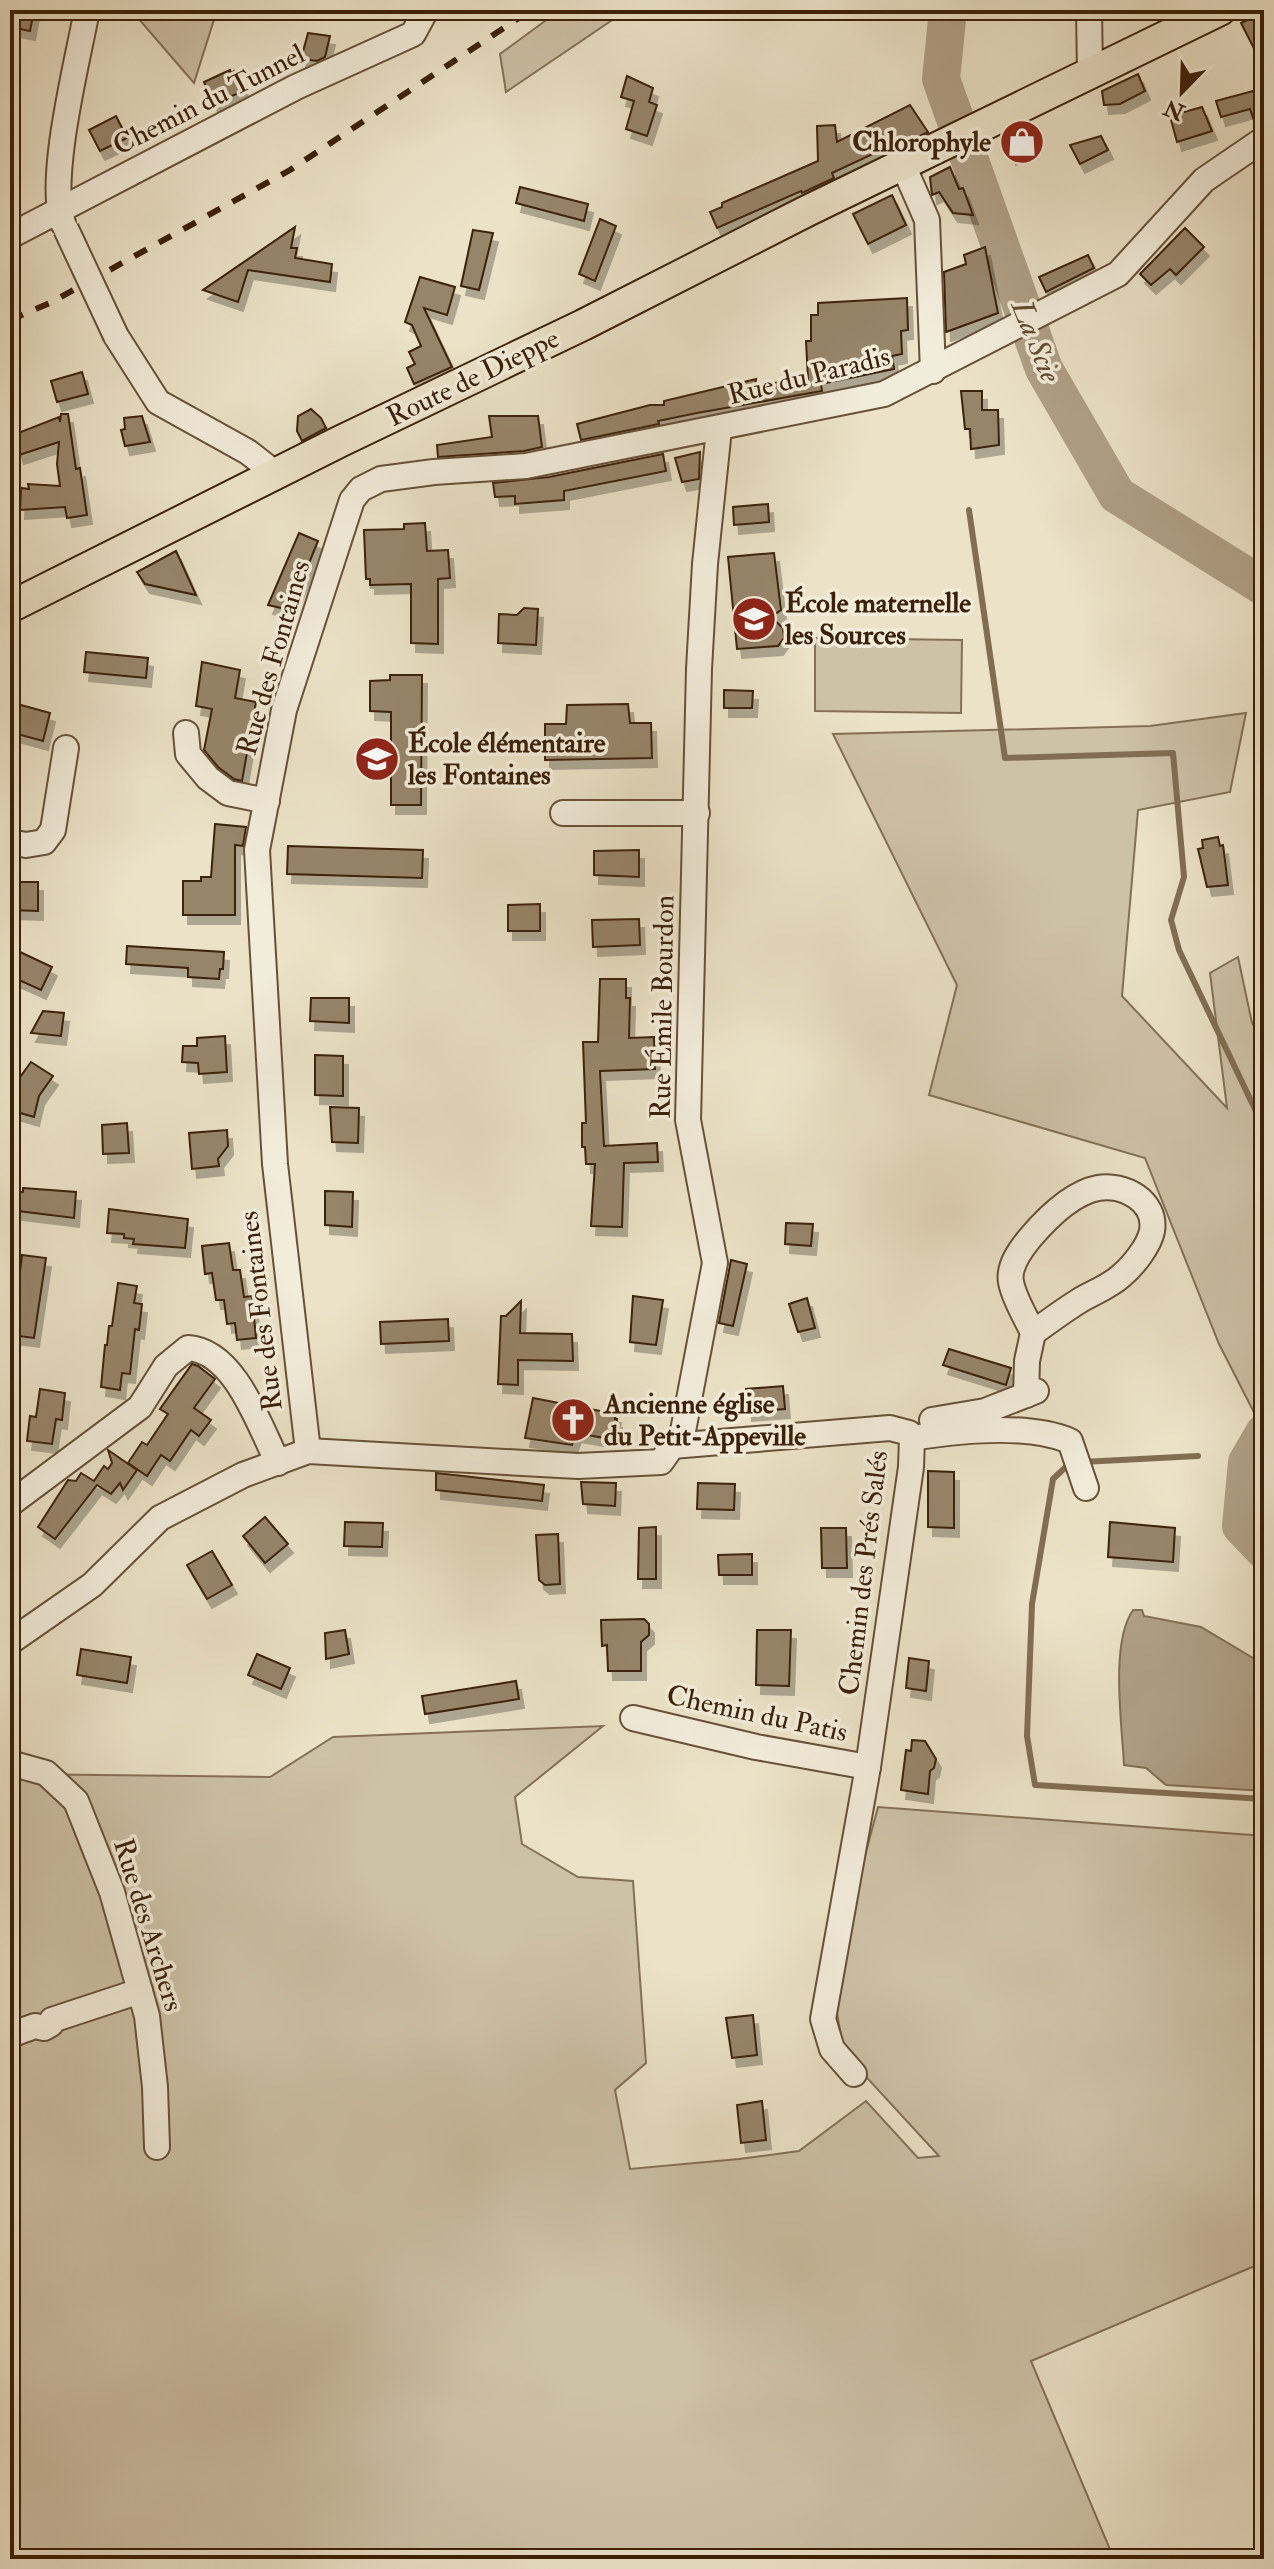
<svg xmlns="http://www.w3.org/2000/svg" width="1274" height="2569" font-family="'IM FELL Double Pica',serif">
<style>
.green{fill:#cdc1a6;stroke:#847056;stroke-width:2}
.water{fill:#b0a086;stroke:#826d53;stroke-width:2}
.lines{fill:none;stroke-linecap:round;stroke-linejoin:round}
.stream{stroke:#826d53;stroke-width:6}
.river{stroke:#b0a086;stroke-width:38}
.building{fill:#97856b;stroke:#3c2007;stroke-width:2;filter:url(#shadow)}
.minor-casing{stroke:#685037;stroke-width:28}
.major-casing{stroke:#3c2007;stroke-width:34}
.minor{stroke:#f2ecdb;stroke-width:24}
.major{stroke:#ebe2c7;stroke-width:30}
.rail{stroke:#3c2007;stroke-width:6;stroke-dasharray:14 14;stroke-linecap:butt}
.minor-bridge-casing{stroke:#685037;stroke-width:28;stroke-linecap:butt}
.minor-bridge{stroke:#f2ecdb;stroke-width:24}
.labels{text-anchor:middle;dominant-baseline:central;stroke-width:7;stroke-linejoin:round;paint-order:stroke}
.street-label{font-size:28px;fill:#3c2007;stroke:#f2ecdb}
.poi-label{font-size:28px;font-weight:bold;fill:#3c2007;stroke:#f2ecdb;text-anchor:start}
.water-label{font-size:30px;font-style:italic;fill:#654d33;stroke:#f2ecdb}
</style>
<defs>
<filter id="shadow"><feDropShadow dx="5" dy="9" stdDeviation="0" flood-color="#0004"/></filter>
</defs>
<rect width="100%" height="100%" fill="#ebe2c7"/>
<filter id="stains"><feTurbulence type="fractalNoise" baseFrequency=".0025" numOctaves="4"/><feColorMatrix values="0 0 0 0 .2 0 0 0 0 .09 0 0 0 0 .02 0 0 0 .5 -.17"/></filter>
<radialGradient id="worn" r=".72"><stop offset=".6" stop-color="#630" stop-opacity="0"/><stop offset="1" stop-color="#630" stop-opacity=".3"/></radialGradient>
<g class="green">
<polygon points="131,10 217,10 194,83"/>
<polygon points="560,10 627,10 506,92 500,54"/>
<polygon points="815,638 962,640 961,713 815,711"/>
<polygon points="1246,713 1230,792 1138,810 1122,996 1227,1108 1210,973 1238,957 1252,1023 1264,1043 1264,1432 1219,1344 1145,1158 929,1095 957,985 833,734 1150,726"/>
<polygon points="603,1726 515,1797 522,1844 578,1877 633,1881 646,2063 615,2090 630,2169 739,2159 799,2151 866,2101 918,2158 939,2156 857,2067 842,2042 837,2013 863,1863 878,1807 1264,1836 1264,2262 1031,2361 1114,2559 10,2559 10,1774 270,1777 333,1737"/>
</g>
<path class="water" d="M1133,1610H1142L1144,1616L1201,1627L1253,1658L1264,1668V1791L1166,1785L1146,1768L1124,1765C1122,1724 1110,1643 1133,1610Z"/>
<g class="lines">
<g class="stream">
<polyline points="969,510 1005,758 1173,753 1184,877 1171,920 1179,950 1263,1126 1264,1134"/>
<polyline points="1082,1462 1198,1456"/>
<polyline points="1070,1463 1053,1479 1032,1604 1027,1736 1035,1785 1264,1799"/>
</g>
<g class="river">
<polyline points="948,10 941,79 1044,369 1117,495 1264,587"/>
<polyline points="1264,1433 1247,1462 1241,1526 1264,1550"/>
</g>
</g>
<g class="building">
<polygon points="10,10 34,10 30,31 10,27"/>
<polygon points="1264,12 1264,68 1241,23"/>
<polygon points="308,33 330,36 325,57 317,61 301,59"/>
<polygon points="230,70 231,73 234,71 243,87 237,94 213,103 204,82"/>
<polygon points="1138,74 1145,91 1120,104 1104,105 1102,91"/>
<polygon points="627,76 653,88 649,102 657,105 647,136 626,129 634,101 621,97"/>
<polygon points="1264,88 1264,124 1256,126 1250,109 1221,117 1216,101"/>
<polygon points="910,105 928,132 898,147 896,143 832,173 834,178 802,193 801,191 717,228 710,212 722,207 722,203 818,161 817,126 835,125 837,142"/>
<polygon points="1202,107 1212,131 1177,142 1170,116"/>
<polygon points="116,116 127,138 100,151 89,130"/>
<polygon points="1028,127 1037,143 1011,156 1003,141"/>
<polygon points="1101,136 1108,150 1080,164 1070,145"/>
<polygon points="950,167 959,189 963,188 973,215 953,213 939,192 932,195 930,177"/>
<polygon points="520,187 588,204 584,221 516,203"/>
<polygon points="892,195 906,225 868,244 853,214"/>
<polygon points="600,219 616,226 595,281 579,274"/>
<polygon points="295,227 291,248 297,248 295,258 332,264 330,282 248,270 238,302 203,290"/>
<polygon points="1185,228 1204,247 1176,275 1170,269 1151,285 1140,274"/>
<polygon points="473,230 493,233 479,290 461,286"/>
<polygon points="985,247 998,313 946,332 944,272 966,264 964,255"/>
<polygon points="1088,255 1094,268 1046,292 1039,277"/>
<polygon points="420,277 455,287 447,315 424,308 452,367 414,384 407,368 415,364 409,352 421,346 412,325 405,322"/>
<polygon points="907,298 908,330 901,331 902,354 892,356 894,369 821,384 822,391 697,413 658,421 659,424 581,440 577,424 650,405 664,405 664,401 756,379 755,385 808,379 806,341 811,341 811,315 818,315 818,303"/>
<polygon points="82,372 88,394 57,402 51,381"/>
<polygon points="961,391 982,391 982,410 998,410 999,445 971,449 970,429 965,429"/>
<polygon points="311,409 321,418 326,428 302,441 297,431 298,416"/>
<polygon points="61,414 68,414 76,469 80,468 87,515 67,518 65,507 20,510 21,488 29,489 28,484 60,486 57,464 59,442 19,455 13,435 59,417 60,422"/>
<polygon points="142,416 150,442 125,446 121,430 125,429 124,418"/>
<polygon points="489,416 538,416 542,447 524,451 438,457 437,445 492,437"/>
<polygon points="700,452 699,479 682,482 675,458"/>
<polygon points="663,454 666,471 564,491 564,500 515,504 515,496 495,497 493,483 549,477"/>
<polygon points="768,504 769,522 734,525 733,507"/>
<polygon points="425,523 427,551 448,550 450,578 438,579 438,644 411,643 411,584 370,585 370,579 366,579 364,530 404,529 404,524"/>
<polygon points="299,533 318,541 290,610 268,605"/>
<polygon points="176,551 196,595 145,584 137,572"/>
<polygon points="774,553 781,610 771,617 783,628 784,638 778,646 737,649 728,557"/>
<polygon points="524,608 538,609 536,645 498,643 499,614 517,615"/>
<polygon points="86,652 148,658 146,678 84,672"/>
<polygon points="202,662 240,670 235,698 256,702 242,781 234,779 218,767 204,750 212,709 196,706"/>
<polygon points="390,675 422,675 421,805 391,805 391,712 370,711 370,681 390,680"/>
<polygon points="724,690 753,691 752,708 724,708"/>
<polygon points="10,702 50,713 43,741 10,732"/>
<polygon points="628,704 630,723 651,723 652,758 545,760 545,724 566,724 567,705"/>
<polygon points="215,824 246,827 243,846 235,845 235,915 183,915 183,881 201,881 201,877 211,877"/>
<polygon points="1218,837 1220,846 1223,845 1228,885 1207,887 1198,849 1203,848 1202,840"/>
<polygon points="288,846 423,850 422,878 287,874"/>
<polygon points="639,850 639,877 594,875 594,851"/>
<polygon points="10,882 38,882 38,911 10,910"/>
<polygon points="540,904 540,931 508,931 508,905"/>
<polygon points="639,919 640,945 593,947 592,920"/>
<polygon points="127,946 224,952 223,969 220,969 219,979 188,977 188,968 126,964"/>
<polygon points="20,952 52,967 41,990 10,976"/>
<polygon points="600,979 626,979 626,998 630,998 629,1038 654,1037 655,1069 600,1071 604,1146 657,1143 658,1162 624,1163 622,1227 591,1226 595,1164 586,1164 585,1147 582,1147 582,1123 586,1123 583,1042 598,1042"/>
<polygon points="311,998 349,998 349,1023 310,1021"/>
<polygon points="43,1011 64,1013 61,1036 31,1033"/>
<polygon points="225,1036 227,1072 199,1074 198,1063 182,1062 183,1046 197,1046 197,1038"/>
<polygon points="315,1055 343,1056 343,1096 315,1095"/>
<polygon points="31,1062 53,1076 39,1096 34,1117 10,1110 15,1084"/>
<polygon points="330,1107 359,1108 358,1143 332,1142"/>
<polygon points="127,1123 129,1153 103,1154 102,1125"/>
<polygon points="227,1130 228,1146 218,1159 219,1166 192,1169 189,1133"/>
<polygon points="23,1188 76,1192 74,1218 10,1210 10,1191 23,1192"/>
<polygon points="325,1191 353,1192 352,1227 325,1225"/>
<polygon points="109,1209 188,1219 185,1248 133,1244 134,1239 124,1238 124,1234 107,1233"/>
<polygon points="786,1223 813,1224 811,1246 785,1244"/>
<polygon points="229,1243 233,1270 240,1270 244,1297 252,1296 256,1338 237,1340 235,1323 227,1324 224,1300 216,1300 212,1273 205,1274 202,1246"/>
<polygon points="22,1255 46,1258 34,1338 10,1335 16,1272 20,1272"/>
<polygon points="731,1260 747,1264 733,1326 719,1323"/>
<polygon points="118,1283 137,1286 134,1303 142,1304 139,1330 135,1329 130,1374 122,1373 120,1390 101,1387 105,1345 107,1345 109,1326 112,1326"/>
<polygon points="633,1296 663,1300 656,1345 630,1342"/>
<polygon points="807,1298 815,1328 798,1332 789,1304"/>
<polygon points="521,1301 520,1333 572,1334 573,1361 518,1360 518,1385 498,1384 501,1316 506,1316"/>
<polygon points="448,1319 449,1341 381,1344 380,1322"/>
<polygon points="949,1349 1011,1368 1006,1385 943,1365"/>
<polygon points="192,1364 198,1366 215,1379 194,1408 211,1420 199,1436 191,1430 170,1461 161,1455 147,1476 128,1463 142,1442 147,1445 168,1414 160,1409"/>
<polygon points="783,1386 785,1409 747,1412 746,1389"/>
<polygon points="40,1389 65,1393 62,1420 56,1419 52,1444 27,1441 30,1416 36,1417"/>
<polygon points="533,1398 616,1414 615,1419 617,1419 615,1436 611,1436 610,1439 576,1433 572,1445 525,1438"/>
<polygon points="108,1450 137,1470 123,1490 120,1483 111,1494 97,1485 55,1539 38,1527 68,1480 76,1481 81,1473 94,1481 104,1466 108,1469 112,1463"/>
<polygon points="928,1471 954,1472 954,1528 928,1527"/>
<polygon points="436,1473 544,1485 542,1501 436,1490"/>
<polygon points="581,1482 616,1483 615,1506 583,1504"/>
<polygon points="698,1483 735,1484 734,1510 697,1509"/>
<polygon points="265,1517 288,1544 265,1563 243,1536"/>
<polygon points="345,1522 383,1523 382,1547 344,1546"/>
<polygon points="1110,1522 1175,1528 1173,1562 1108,1557"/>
<polygon points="656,1527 656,1579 638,1579 639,1528"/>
<polygon points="821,1528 846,1528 847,1568 822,1568"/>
<polygon points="558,1534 560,1584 545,1585 539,1580 536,1535"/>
<polygon points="212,1551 232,1585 207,1599 187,1565"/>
<polygon points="752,1554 752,1575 719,1575 718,1555"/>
<polygon points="644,1619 649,1624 649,1635 641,1642 641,1671 608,1671 607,1645 602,1646 601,1620"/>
<polygon points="345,1630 349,1654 326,1659 325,1633"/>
<polygon points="757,1630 791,1630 789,1686 756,1685"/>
<polygon points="81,1649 131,1657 127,1683 77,1675"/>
<polygon points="257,1654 290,1668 281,1689 248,1675"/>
<polygon points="909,1658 929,1661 926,1691 906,1688"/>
<polygon points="516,1681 519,1699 425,1714 422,1696"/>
<polygon points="912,1740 925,1741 936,1759 934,1768 930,1771 928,1794 901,1790 906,1750 911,1751"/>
<polygon points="753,2015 757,2055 732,2058 726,2018"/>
<polygon points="762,2101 766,2140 741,2143 737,2105"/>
</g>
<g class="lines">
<g class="minor-casing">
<g id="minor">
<polyline points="1089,10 1090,73"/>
<polyline points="903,165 927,220 933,371"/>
<path d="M63,223C47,180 78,59 87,10"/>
<polyline points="10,236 296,87 413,34 426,10"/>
<polyline points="116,336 158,402 248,452 276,474"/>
<polyline points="186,733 188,754 208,778 228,793 267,801"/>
<polyline points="563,813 697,813"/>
<polyline points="10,842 26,845 44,842 53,830 66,748"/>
<path d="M1026,1395L1027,1361L1033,1333C1048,1322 1063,1311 1079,1301C1092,1293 1109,1287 1121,1276C1133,1266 1149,1246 1152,1231C1157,1201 1123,1183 1098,1188C1072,1193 1047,1218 1030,1238C1021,1249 1008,1266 1011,1282C1014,1299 1026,1317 1033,1333"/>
<polyline points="932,1420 985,1411 1036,1391"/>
<path d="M912,1438C956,1431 1028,1423 1070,1441L1086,1488"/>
<polyline points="672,1446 890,1428 909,1433 912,1438 911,1467 868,1767 823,2019 832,2049 854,2074"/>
<polyline points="308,1451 275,1164 257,850 284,710 352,500 361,489 381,479 434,472 526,466 884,394 1118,274 1204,180 1264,139"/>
<path d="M10,1504L140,1407L166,1366L188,1348C235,1351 259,1425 278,1463"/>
<polyline points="10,1642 92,1585 160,1518 243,1475 308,1451 578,1466 661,1462 683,1431 715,1263 688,1120 699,669 705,564 719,429"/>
<polyline points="633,1718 756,1747 868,1767"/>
<polyline points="10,1763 46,1773 76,1801 112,1892 147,2016 155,2087 157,2147"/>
<polyline points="10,2035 35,2026 44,2028 51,2024 52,2020 140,1991"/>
</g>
</g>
<g class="major-casing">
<polyline id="major" points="10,607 341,441 583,325 807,211 1220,10"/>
</g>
<use href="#minor" class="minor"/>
<use href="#major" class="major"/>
<polyline class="rail" points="10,320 50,303 290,170 531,10"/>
<g class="minor-bridge-casing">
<polyline id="minor-bridge" points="66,229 116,336"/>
</g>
<use href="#minor-bridge" class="minor-bridge"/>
</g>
<defs>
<g id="shop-disc" transform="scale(2.3)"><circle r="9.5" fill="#8f2418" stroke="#f2ecdb"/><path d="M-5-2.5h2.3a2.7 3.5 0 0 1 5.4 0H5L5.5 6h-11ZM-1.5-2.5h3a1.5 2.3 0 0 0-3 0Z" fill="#fff"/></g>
<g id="school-disc" transform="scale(2.3)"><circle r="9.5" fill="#8f2418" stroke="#f2ecdb"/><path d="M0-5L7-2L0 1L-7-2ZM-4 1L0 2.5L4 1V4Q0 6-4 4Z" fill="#fff"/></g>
<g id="church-disc" transform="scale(2.3)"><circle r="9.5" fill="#8f2418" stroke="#f2ecdb"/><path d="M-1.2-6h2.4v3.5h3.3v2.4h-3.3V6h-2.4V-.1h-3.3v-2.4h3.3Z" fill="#fff"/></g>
</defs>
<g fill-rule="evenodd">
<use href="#shop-disc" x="1022" y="142"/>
<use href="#school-disc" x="754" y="619"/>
<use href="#school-disc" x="377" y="759"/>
<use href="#church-disc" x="573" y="1420"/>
</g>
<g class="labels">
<g class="street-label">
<text transform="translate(209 100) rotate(-27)">Chemin du Tunnel</text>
<text transform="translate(809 376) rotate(-14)">Rue du Paradis</text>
<text transform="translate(473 378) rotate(-26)">Route de Dieppe</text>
<text transform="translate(274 658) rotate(-74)">Rue des Fontaines</text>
<text transform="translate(663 1007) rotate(-89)">Rue Émile Bourdon</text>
<text transform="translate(261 1311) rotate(-97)">Rue des Fontaines</text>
<text transform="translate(864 1573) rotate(-83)">Chemin des Prés Salés</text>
<text transform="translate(757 1714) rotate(12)">Chemin du Patis</text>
<text transform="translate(148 1925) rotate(73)">Rue des Archers</text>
</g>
<g class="poi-label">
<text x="991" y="142" text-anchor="end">Chlorophyle</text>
<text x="785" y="603">École maternelle<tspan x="785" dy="32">les Sources</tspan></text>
<text x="408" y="743">École élémentaire<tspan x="408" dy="32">les Fontaines</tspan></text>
<text x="604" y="1404">Ancienne église<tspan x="604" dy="32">du Petit-Appeville</tspan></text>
</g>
<g class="water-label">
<text transform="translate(1036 341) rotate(68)">La Scie</text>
</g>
</g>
<rect width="1274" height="2569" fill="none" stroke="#ebe2c7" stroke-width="40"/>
<rect x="12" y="12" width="1250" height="2545" fill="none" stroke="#3c2007" stroke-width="4"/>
<rect x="20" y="20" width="1234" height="2529" fill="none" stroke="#3c2007" stroke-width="2"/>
<g transform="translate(1182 92) rotate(203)" stroke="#f2ecdb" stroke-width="6" paint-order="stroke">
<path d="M0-6L14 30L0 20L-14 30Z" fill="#3c2007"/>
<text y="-12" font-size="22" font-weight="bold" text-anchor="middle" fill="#3c2007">N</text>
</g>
<rect width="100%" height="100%" filter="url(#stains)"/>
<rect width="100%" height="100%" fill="url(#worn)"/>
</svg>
